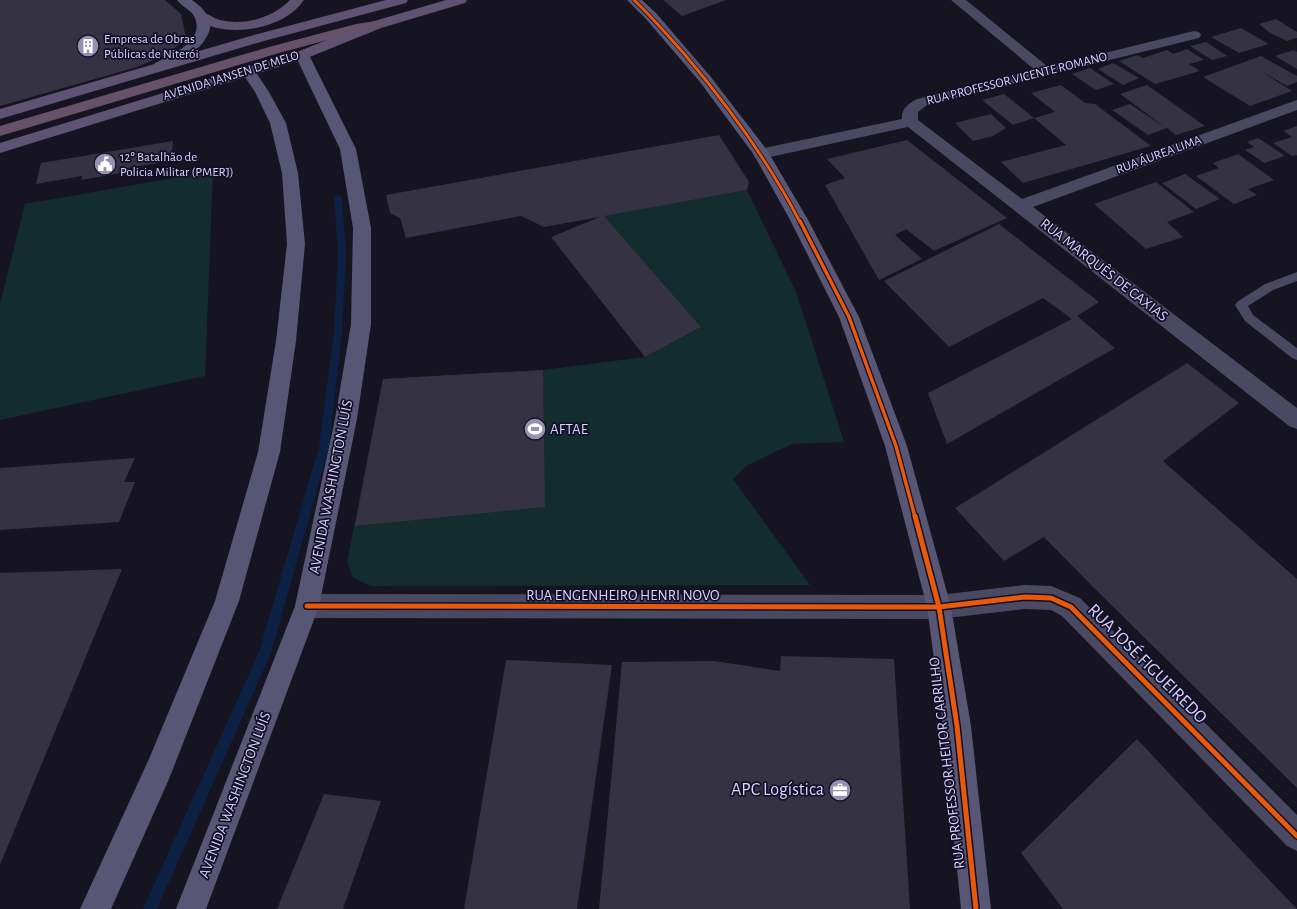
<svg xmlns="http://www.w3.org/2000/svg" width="1297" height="909" font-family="'Alegreya Sans',sans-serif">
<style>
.green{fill:#132c2d}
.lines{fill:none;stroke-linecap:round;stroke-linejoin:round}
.stream{fill:#0d2144;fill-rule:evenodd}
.building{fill:#343243}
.lane{fill:#4a4962;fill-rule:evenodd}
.street{fill:#4a4962;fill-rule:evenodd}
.secondary{fill:#575674;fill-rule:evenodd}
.primary{fill:#5e5373;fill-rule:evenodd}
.highway{fill:#67516a;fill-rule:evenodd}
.cycleway-far2-casing{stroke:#130f26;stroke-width:4.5}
.cycleway-far1-casing{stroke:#130f26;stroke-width:6}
.cycleway-casing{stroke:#130f26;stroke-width:8}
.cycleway-far2{stroke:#e8590c;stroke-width:3}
.cycleway-far1{stroke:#e8590c;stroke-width:3.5}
.cycleway{stroke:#e8590c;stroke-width:5}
.labels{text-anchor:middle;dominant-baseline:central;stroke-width:3.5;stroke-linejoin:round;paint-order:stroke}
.far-poi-label{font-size:13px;fill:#d9d4ff;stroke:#130f26;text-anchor:start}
.far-street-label{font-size:13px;fill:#d9d4ff;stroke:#130f26}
.street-label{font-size:15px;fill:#d9d4ff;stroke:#130f26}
.poi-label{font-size:15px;fill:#d9d4ff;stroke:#130f26;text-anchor:start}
.near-street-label{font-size:18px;fill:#d9d4ff;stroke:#130f26}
.near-poi-label{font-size:18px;fill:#d9d4ff;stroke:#130f26;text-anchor:end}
</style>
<rect width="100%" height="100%" fill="#161421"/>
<g class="green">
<polygon points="213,171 205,376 0,420 0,304 25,204"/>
<polygon points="747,190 796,292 844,442 792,444 746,466 733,479 810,585 371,586 353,578 347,562 383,379 543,370 645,357 701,327 603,215"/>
</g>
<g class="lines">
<polygon class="stream" points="338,195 342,198 346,253 342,333 329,447 271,653 157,909 143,909 259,652 319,447 334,333 338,253 334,198"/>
</g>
<g class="building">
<polygon points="0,0 165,0 181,14 186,38 168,54 137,67 0,106"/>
<polygon points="663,0 726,0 682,16"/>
<polygon points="1276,19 1297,32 1297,38 1287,41 1270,33 1259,24"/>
<polygon points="1241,28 1269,44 1239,53 1211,37"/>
<polygon points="1206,42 1227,56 1212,60 1190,46"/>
<polygon points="1187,49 1204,60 1189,64 1200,71 1155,84 1119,61 1138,55 1143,58 1167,50 1173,54"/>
<polygon points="1294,50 1297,52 1297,69 1275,56"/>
<polygon points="1261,56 1297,76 1297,82 1287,86 1259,70 1292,91 1250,106 1203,77"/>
<polygon points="1113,63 1139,78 1123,85 1098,69"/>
<polygon points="1090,68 1114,84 1096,90 1072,74"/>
<polygon points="1061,85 1085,103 1095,104 1151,146 1023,183 1001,162 1066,145 1034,118 1055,112 1031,93"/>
<polygon points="1147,85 1205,126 1176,135 1167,128 1148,135 1112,110 1130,104 1166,128 1120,94"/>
<polygon points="1004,94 1023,109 1034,118 1013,125 982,100"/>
<polygon points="991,114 1006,128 993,136 973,141 955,123"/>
<polygon points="1297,126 1297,155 1292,156 1273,143 1292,137 1283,131"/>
<polygon points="719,135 749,182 747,190 604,216 701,327 645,357 551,237 600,217 544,227 521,216 406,238 400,218 390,213 386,195"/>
<polygon points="1258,138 1285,156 1264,163 1245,150 1254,147 1247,142"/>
<polygon points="907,140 1007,218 934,251 906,229 895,235 922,259 879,280 825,185 845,178 827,159"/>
<polygon points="173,141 171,161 127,168 126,172 81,180 82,176 36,184 41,163"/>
<polygon points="1238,154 1274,180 1248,189 1257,195 1234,204 1196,176 1219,168 1213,163"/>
<polygon points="1185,174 1220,199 1196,209 1162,183"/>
<polygon points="1156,182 1194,212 1167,222 1183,237 1146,249 1094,204"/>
<polygon points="999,224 1099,302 1077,316 1115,348 947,444 928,393 1072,319 1043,298 949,347 884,281"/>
<polygon points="1187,363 1239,403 1163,461 1297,579 1297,788 1092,586 1044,537 1004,561 955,508"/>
<polygon points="543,370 545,507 355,526 383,379"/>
<polygon points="135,458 124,482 135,482 119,522 0,530 0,468"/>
<polygon points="122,569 0,865 0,573"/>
<polygon points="781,656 894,659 910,909 599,909 622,662 714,661 780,671"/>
<polygon points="506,660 612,665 577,909 464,909"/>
<polygon points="1137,739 1238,847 1297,909 1063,909 1021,853"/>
<polygon points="324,794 381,801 343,909 277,909"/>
</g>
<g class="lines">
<polygon class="lane" points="1297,272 1297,281 1273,290 1248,306 1253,315 1297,348 1297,360 1292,358 1245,321 1235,305 1237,302 1265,284"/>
<g class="street">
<path d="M951,0H966L1048,67L1194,31L1199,32L1201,35L1199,38L927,105L918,112V120L1022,199L1297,100V110L1033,207L1297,408V429L1289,426L908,127L761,159L755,158L753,154L755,150L902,119C901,109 909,103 917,99L1035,70Z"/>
<polygon points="1025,585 1051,586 1080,598 1297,815 1297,851 1287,846 1062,616 1051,610 1025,609 939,619 307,618 298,614 295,606 298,598 307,594 939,595"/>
</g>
<g class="secondary">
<path d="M177,0H192C200,6 209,13 210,24C213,43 172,73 155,69L153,66L155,63C171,55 205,41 195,18C192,10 182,7 177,0Z"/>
<polygon points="627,0 642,0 656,13 710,76 767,150 807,218 859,317 907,446 951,607 971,726 991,909 961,909 943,726 927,607 885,446 839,317 789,218 754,155 700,82 646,19"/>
<polygon points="302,51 307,52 309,55 356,149 371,228 371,324 357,419 319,606 206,909 176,909 295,606 335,419 351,324 353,228 340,149 295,55 297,52"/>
<polygon points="248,67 253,68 269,92 286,123 298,173 305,244 296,341 280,452 239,601 169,779 111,909 80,909 149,759 215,601 258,452 276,341 287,244 282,173 270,123 255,92 241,71 243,68"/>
</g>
<g class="primary">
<path d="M290,0H304C286,26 246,34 217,28C209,26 200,23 195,16L197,13C207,11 212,18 220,20C244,26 273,18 290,0Z"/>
<polygon points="386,0 408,0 406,3 264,41 0,119 0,109 254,35"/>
<polygon points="446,0 467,0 465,3 381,28 307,58 0,153 0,143 297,52 371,22"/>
</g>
<polygon class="highway" points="376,21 381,22 383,25 381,28 357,32 279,53 0,136 0,126 269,47 356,24"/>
<g class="cycleway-far2-casing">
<path id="cycleway-far2" d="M634,0C653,18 669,37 686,56C729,107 769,162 800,222"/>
</g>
<g class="cycleway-far1-casing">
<polyline id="cycleway-far1" points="800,221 849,317 896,446 915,517"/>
</g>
<g class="cycleway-casing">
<g id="cycleway">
<polyline points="915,516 939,607 957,726 976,909"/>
<polyline points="307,606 939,607 1025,597 1051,598 1071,607 1297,836"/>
</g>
</g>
<use href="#cycleway-far2" class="cycleway-far2"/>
<use href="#cycleway-far1" class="cycleway-far1"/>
<use href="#cycleway" class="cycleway"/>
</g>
<defs>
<g id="building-disc" transform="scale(1.15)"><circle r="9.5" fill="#9591b1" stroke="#130f26"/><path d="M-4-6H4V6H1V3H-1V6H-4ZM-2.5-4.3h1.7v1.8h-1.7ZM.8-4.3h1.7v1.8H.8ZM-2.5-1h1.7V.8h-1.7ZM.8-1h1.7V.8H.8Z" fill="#fff"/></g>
<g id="civic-disc" transform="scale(1.15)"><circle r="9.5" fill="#9591b1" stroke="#130f26"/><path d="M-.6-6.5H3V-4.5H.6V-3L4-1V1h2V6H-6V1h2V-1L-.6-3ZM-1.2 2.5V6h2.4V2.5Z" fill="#fff"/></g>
<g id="stadium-disc" transform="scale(1.15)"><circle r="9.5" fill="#9591b1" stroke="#130f26"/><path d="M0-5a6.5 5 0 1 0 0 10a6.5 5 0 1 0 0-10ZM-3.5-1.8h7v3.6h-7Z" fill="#fff"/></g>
<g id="office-disc" transform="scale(1.15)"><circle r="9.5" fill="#9591b1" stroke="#130f26"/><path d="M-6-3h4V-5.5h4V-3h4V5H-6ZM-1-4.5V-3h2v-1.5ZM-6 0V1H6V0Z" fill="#fff"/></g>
</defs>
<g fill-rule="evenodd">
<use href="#building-disc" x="88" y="46"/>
<use href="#civic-disc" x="105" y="164"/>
<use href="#stadium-disc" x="535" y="429"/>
<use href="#office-disc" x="840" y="790"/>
</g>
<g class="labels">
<g class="far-poi-label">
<text x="104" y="39">Empresa de Obras<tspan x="104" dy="15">Públicas de Niterói</tspan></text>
<text x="120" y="157">12º Batalhão de<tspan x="120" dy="15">Policia Militar (PMERJ)</tspan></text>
</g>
<g class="far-street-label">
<text transform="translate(231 76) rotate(-17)">AVENIDA JANSEN DE MELO</text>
<text transform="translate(1017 79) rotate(-14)">RUA PROFESSOR VICENTE ROMANO</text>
<text transform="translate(1159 155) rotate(-20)">RUA ÁUREA LIMA</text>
</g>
<g class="street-label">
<text transform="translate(1104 270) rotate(38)">RUA MARQUÊS DE CAXIAS</text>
<text transform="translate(331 487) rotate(-79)">AVENIDA WASHINGTON LUÍS</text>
<text x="623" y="595">RUA ENGENHEIRO HENRI NOVO</text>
<text transform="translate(947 763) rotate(-97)">RUA PROFESSOR HEITOR CARRILHO</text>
<text transform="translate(235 795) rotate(-69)">AVENIDA WASHINGTON LUÍS</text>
</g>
<g class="poi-label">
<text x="550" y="429">AFTAE</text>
</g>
<g class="near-street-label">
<text transform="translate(1147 664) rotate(45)">RUA JOSÉ FIGUEIREDO</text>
</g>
<g class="near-poi-label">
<text x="824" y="790">APC Logística</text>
</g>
</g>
</svg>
